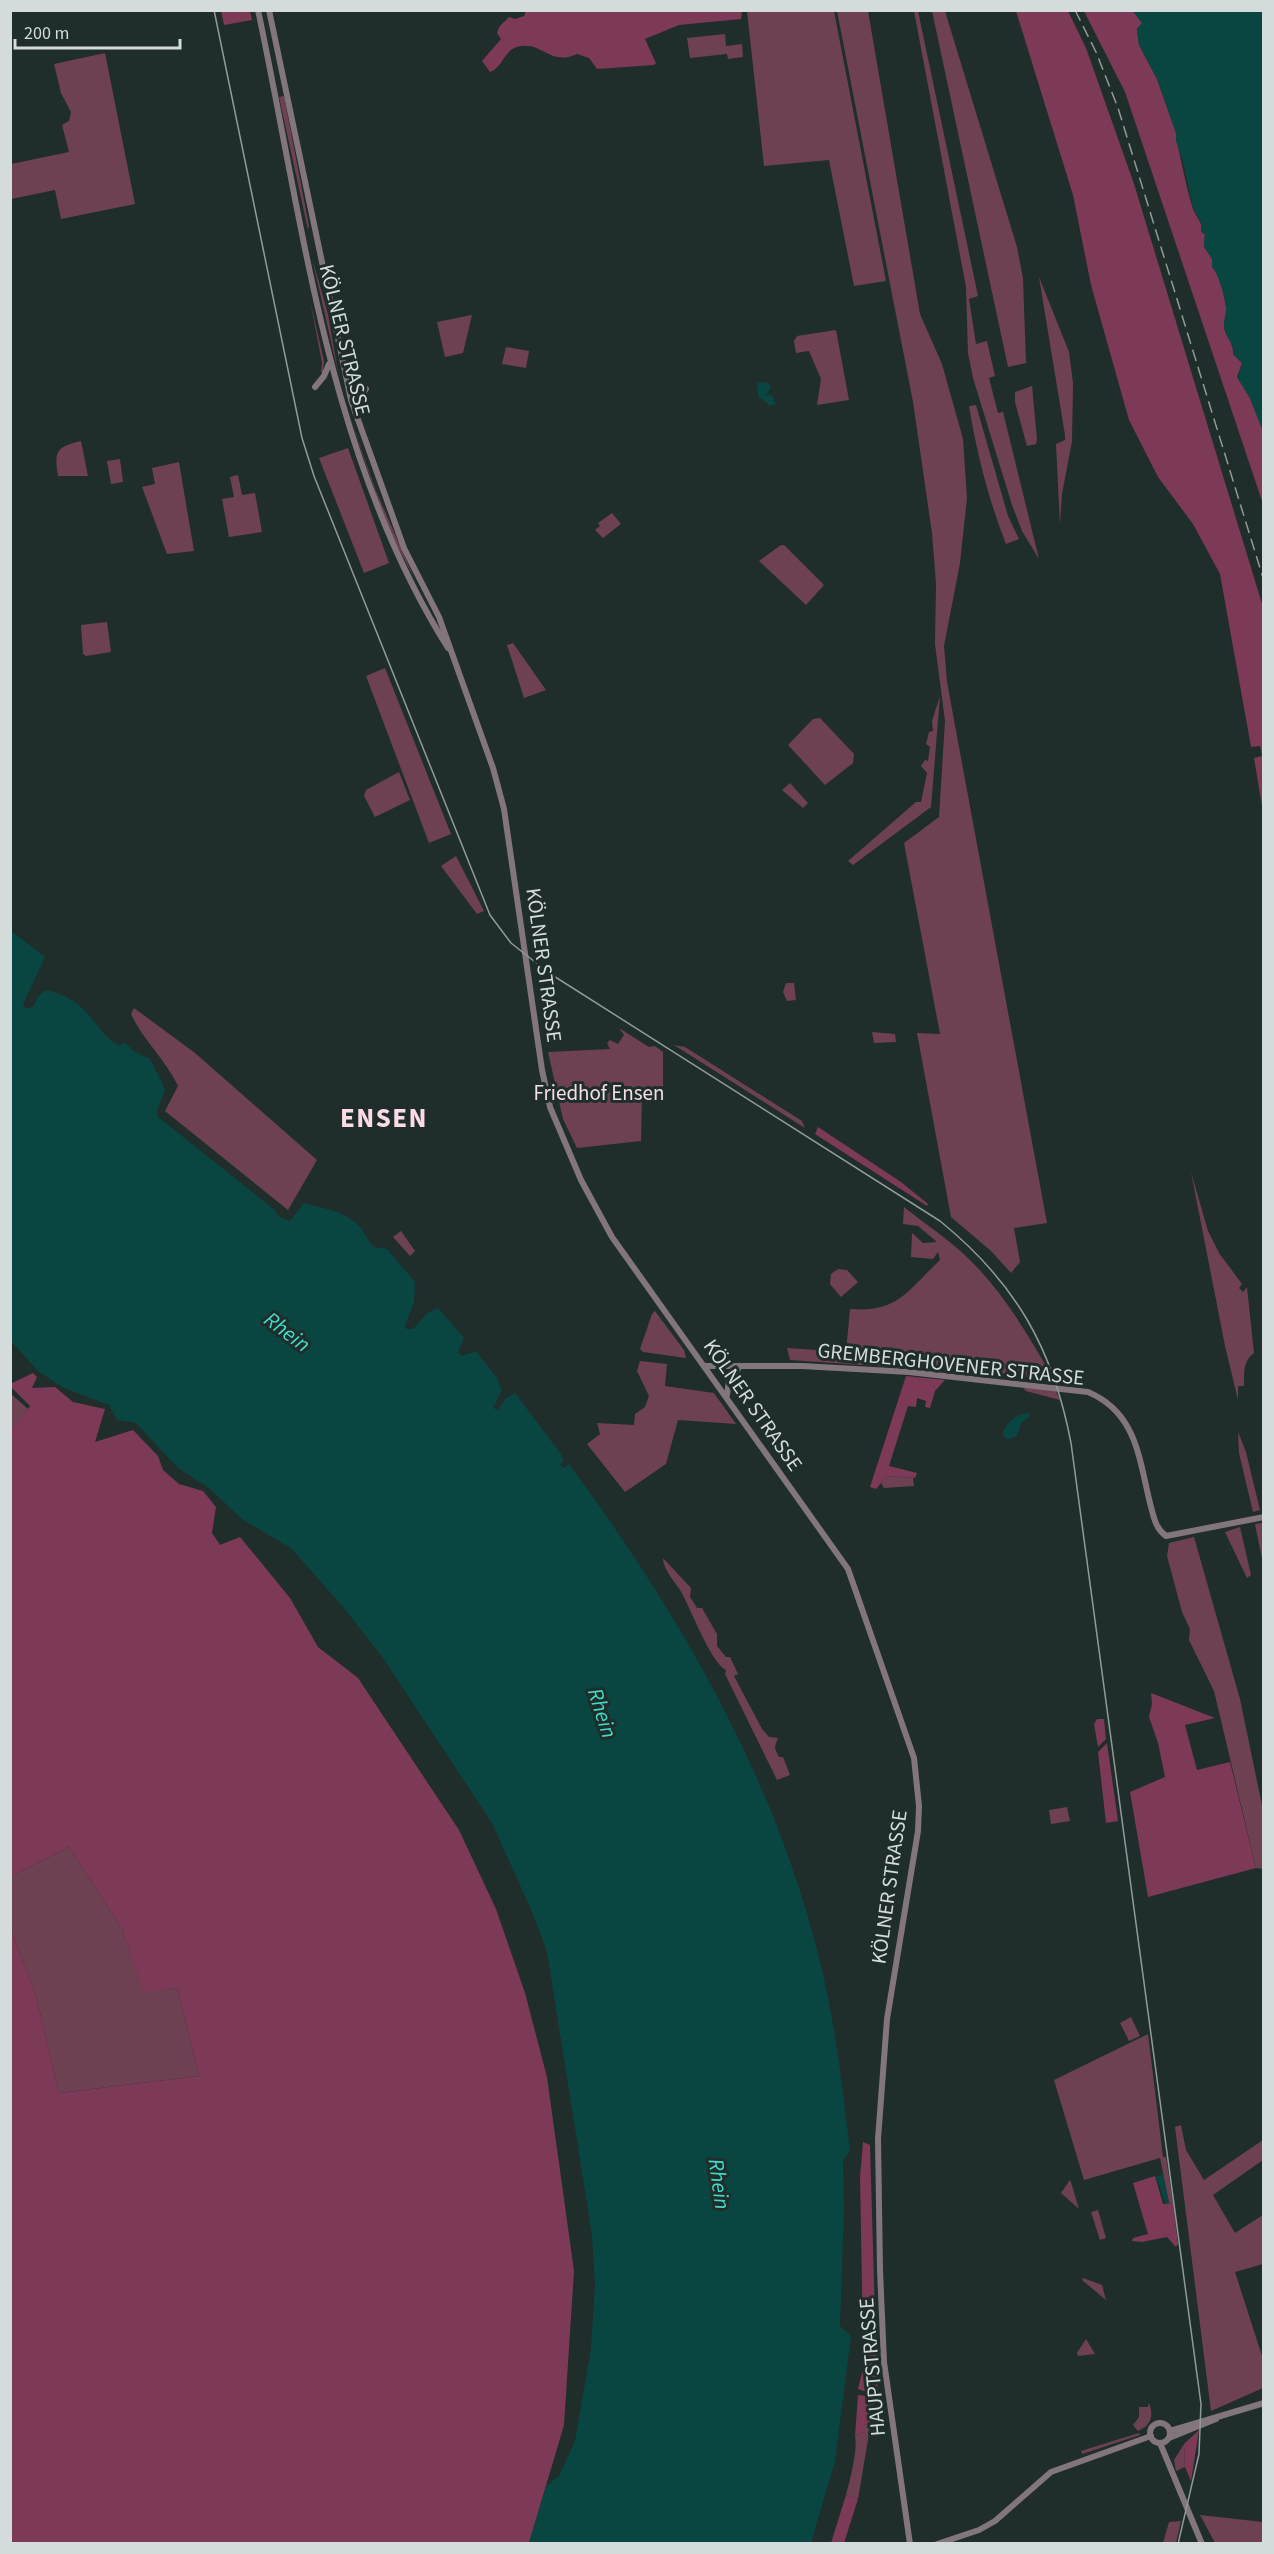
<svg xmlns="http://www.w3.org/2000/svg" width="1274" height="2554" font-family="'Source Sans 3',sans-serif">
<style>
.green{fill:#6e4152}
.forest{fill:#7d3a56}
.water{fill:#0a4641}
.lines{fill:none;stroke-linecap:round;stroke-linejoin:round}
.secondary{stroke:#83757d;stroke-width:6}
.tram{stroke:#909b99;stroke-width:1.5}
.rail{stroke:#909b99;stroke-width:1.5;stroke-dasharray:12 6;stroke-linecap:butt}
.labels{text-anchor:middle;dominant-baseline:central;stroke-width:6;stroke-linejoin:round;paint-order:stroke}
.street-label{font-size:21px;fill:#d3dcda;stroke:#1f2d2b}
.park-label{font-size:21px;fill:#f3dee5;stroke:#1f2d2b}
.water-label{font-size:22px;font-style:italic;fill:#40dbcb;stroke:#1f2d2b}
.district-label{font-size:27px;font-weight:bold;letter-spacing:1.5px;fill:#fcdae6;stroke:#1f2d2b}
</style>
<rect width="100%" height="100%" fill="#1f2d2b"/>
<g class="green">
<polygon points="747,11 834,11 886,281 854,286 829,160 764,166"/>
<polygon points="837,11 868,11 920,314 942,364 963,439 967,498 960,563 944,646 947,682 1047,1223 1014,1228 1020,1262 1011,1273 991,1251 951,1217 917,1033 940,1034 904,843 939,817 945,721 935,644 936,583 932,533 913,402"/>
<polygon points="914,11 918,11 978,296 969,299 976,344 987,341 995,376 989,378 998,413 1003,412 1039,559 1022,531 1012,505 973,378 968,353 966,287"/>
<polygon points="932,11 945,11 1017,247 1023,278 1026,363 1008,367"/>
<polygon points="725,34 726,46 742,44 743,57 728,59 727,54 690,58 687,38"/>
<polygon points="105,53 135,204 61,219 55,190 11,199 11,164 69,152 62,125 69,121 71,112 61,93 54,64"/>
<polygon points="284,96 309,226 308,230 279,97"/>
<polygon points="312,258 328,314 338,372"/>
<polygon points="1039,277 1069,352 1073,383 1072,441 1062,494 1060,525 1056,444 1065,440 1065,435"/>
<polygon points="310,300 324,361 323,373 321,372 322,363"/>
<polygon points="472,315 463,353 445,357 437,322"/>
<polygon points="836,330 849,400 817,405 821,379 809,351 796,353 794,341 797,336"/>
<polygon points="506,347 529,351 526,368 502,364"/>
<polygon points="1032,386 1037,439 1036,444 1027,446 1015,402 1015,392"/>
<polygon points="345,403 376,491 415,580 387,526"/>
<path d="M976,405L1008,516L1019,539L1006,544C988,498 977,454 969,406Z"/>
<path d="M81,441L88,476H58C54,451 56,447 81,441Z"/>
<polygon points="348,448 389,563 364,573 319,458"/>
<polygon points="120,459 123,482 111,484 107,461"/>
<polygon points="179,462 194,551 167,554 142,487 155,484 152,468"/>
<polygon points="238,475 242,495 255,493 262,532 229,537 222,499 234,497 230,477"/>
<polygon points="612,513 621,524 603,538 595,530 600,526 598,523"/>
<polygon points="781,545 784,545 824,585 806,605 759,561"/>
<polygon points="107,622 111,652 86,656 83,654 81,625"/>
<polygon points="513,643 546,690 524,698 507,645"/>
<polygon points="385,668 451,834 429,843 366,676"/>
<polygon points="940,696 931,807 853,865 848,861 916,802 921,802 927,773 921,766 925,760 928,761 930,747 926,744 929,732 933,731 932,721"/>
<polygon points="820,718 854,754 853,763 825,785 788,745 813,719"/>
<polygon points="399,772 410,800 375,817 364,796 366,790"/>
<polygon points="790,783 808,803 803,808 782,790"/>
<polygon points="456,856 484,911 477,914 441,866"/>
<polygon points="786,983 794,983 796,1000 787,1001 783,992"/>
<path d="M134,1008L195,1053L317,1160L288,1210L165,1111L178,1086C166,1060 143,1040 131,1014Z"/>
<polygon points="619,1028 649,1047 655,1046 663,1052 663,1097 642,1095 641,1141 577,1148 563,1119 548,1052 610,1049 607,1043 610,1040 618,1044 624,1035"/>
<polygon points="872,1032 895,1034 896,1042 874,1043"/>
<polygon points="674,1045 685,1047 802,1121 805,1128"/>
<path d="M1191,1172L1208,1231L1219,1253L1242,1284L1239,1288L1243,1292L1247,1287L1254,1353C1243,1361 1244,1373 1244,1386H1238V1400L1225,1346Z"/>
<path d="M904,1207C925,1224 950,1240 969,1259C1005,1294 1029,1337 1054,1380L915,1364L914,1356L909,1355L906,1368L790,1360L787,1348L846,1352L850,1309C898,1313 907,1291 940,1260L938,1252L933,1259L911,1257L912,1233L923,1243L937,1242L918,1226L903,1224Z"/>
<polygon points="401,1231 415,1251 410,1256 393,1237"/>
<polygon points="838,1269 847,1270 858,1282 841,1297 830,1284 831,1274"/>
<polygon points="655,1311 684,1350 686,1358 643,1352 640,1349 652,1314"/>
<polygon points="640,1361 667,1364 665,1386 714,1393 736,1424 678,1420 666,1464 625,1492 587,1444 600,1434 597,1423 634,1425 635,1414 645,1407 649,1396 637,1371"/>
<polygon points="1023,1388 1055,1389 1060,1400 1026,1391"/>
<polygon points="10,1393 28,1409 11,1431 10,1431"/>
<polygon points="1238,1432 1246,1452 1260,1510 1253,1512 1239,1453"/>
<polygon points="887,1476 913,1478 914,1486 884,1488 881,1483"/>
<polygon points="1262,1523 1263,1564 1255,1524"/>
<polygon points="1240,1527 1251,1575 1247,1578 1225,1532"/>
<polygon points="1194,1537 1240,1699 1263,1810 1263,1869 1256,1868 1214,1691 1189,1640 1190,1629 1182,1612 1167,1556 1169,1543"/>
<path d="M663,1558L691,1588L690,1597L697,1608H702L717,1634V1646L726,1657H730L738,1674L734,1676L762,1729L769,1737L778,1738C774,1749 774,1747 779,1757H783L790,1775L777,1780L725,1674L726,1670C710,1662 691,1608 680,1590C674,1581 663,1569 663,1558Z"/>
<polygon points="1067,1807 1070,1821 1051,1824 1049,1810"/>
<polygon points="69,1847 122,1929 143,1991 177,1988 199,2076 59,2093 36,1996 11,1930 11,1876"/>
<polygon points="1131,2017 1140,2036 1129,2041 1120,2023"/>
<polygon points="1148,2034 1163,2157 1166,2157 1173,2203 1169,2203 1160,2158 1084,2180 1054,2080"/>
<polygon points="1181,2125 1186,2150 1204,2180 1263,2140 1263,2160 1213,2195 1235,2233 1263,2215 1263,2264 1235,2272 1263,2359 1263,2388 1211,2411 1175,2127"/>
<polygon points="1070,2180 1071,2182 1079,2209 1061,2193"/>
<polygon points="1098,2210 1106,2238 1100,2240 1091,2212"/>
<polygon points="1083,2278 1102,2285 1106,2300 1082,2280"/>
<polygon points="1086,2339 1095,2354 1078,2356 1077,2353"/>
<path d="M1149,2403C1154,2415 1151,2426 1138,2431L1133,2425L1139,2417V2407H1148Z"/>
<path d="M871,2422L858,2499L846,2495C850,2480 858,2450 855,2436L863,2432V2425Z"/>
<polygon points="1139,2433 1140,2435 1082,2454 1081,2451"/>
<polygon points="1184,2444 1185,2467 1176,2471 1174,2460"/>
<polygon points="1200,2515 1263,2522 1263,2543 1215,2543"/>
<polygon points="1181,2521 1176,2543 1163,2543 1169,2522"/>
</g>
<g class="forest">
<polygon points="221,11 250,11 252,20 224,25"/>
<path d="M526,11L742,10V11L741,19L679,25L645,39L656,63L654,65L597,69L589,58L577,54C551,66 544,44 522,46C504,47 504,67 490,72L482,61L501,39L497,33L499,27L509,17L515,19L524,16Z"/>
<polygon points="1016,11 1068,11 1086,48 1134,184 1263,607 1263,812 1254,758 1262,756 1260,746 1251,747 1220,574 1193,524 1158,477 1129,420 1091,285 1073,195"/>
<path d="M1084,11H1133L1142,23L1137,29L1139,45L1157,79L1176,133C1176,141 1190,203 1194,211C1198,220 1203,223 1202,233L1205,234L1204,242L1212,259V267C1219,274 1225,297 1226,307C1227,315 1222,322 1225,331C1228,340 1234,344 1233,354L1242,363L1237,377L1250,398L1263,431V504L1125,92Z"/>
<polygon points="818,1127 901,1182 928,1204 927,1206 815,1134"/>
<polygon points="33,1373 37,1377 32,1388 55,1387 73,1402 105,1409 95,1442 133,1430 158,1456 163,1470 179,1484 203,1491 216,1507 212,1533 220,1545 240,1537 290,1598 318,1647 358,1678 459,1830 496,1909 525,1993 547,2077 574,2271 564,2425 529,2543 11,2543 11,1930 36,1996 59,2093 199,2076 177,1988 143,1992 122,1929 69,1847 11,1876 10,1431 30,1406 11,1387 10,1384"/>
<polygon points="906,1376 945,1380 935,1391 930,1408 925,1407 926,1401 917,1398 916,1407 908,1406 889,1466 917,1473 915,1478 887,1476 876,1489 870,1487"/>
<polygon points="1151,1693 1215,1718 1185,1725 1197,1770 1230,1762 1256,1868 1148,1897 1130,1792 1165,1777 1158,1743 1149,1717 1152,1704"/>
<polygon points="1097,1719 1104,1719 1106,1739 1098,1747 1094,1724"/>
<polygon points="1107,1743 1118,1821 1106,1823 1098,1752"/>
<path d="M863,2142L870,2145L876,2351L879,2380L875,2395L858,2389C861,2375 869,2358 863,2342L860,2177Z"/>
<polygon points="1155,2176 1163,2204 1173,2203 1178,2244 1176,2247 1167,2237 1142,2242 1132,2241 1133,2238 1148,2234 1133,2183"/>
<polygon points="858,2395 875,2397 871,2422 863,2425 863,2432 855,2436"/>
<polygon points="1199,2430 1191,2481 1185,2467 1184,2444"/>
<polygon points="846,2495 858,2499 844,2543 831,2543"/>
</g>
<g class="water">
<path d="M1133,11H1263V431L1250,398L1238,379L1242,363L1233,354C1234,344 1228,340 1225,331C1222,322 1227,315 1226,307C1225,297 1219,274 1212,267V259L1204,247L1205,235L1201,231V222L1193,208L1183,161L1176,141V133L1157,79L1139,45L1137,29L1142,23Z"/>
<polygon points="760,382 769,383 771,388 765,396 771,394 776,404 770,406 758,396 757,383"/>
<path d="M10,930L45,957L23,1004L26,1009L34,1006L38,996L46,990C59,993 71,998 81,1007C95,1020 101,1035 118,1045L125,1043L135,1052L150,1059L165,1089L157,1111L158,1117L276,1211L278,1216L290,1221L304,1203C323,1209 340,1209 357,1224C364,1230 367,1241 374,1247L387,1249L415,1282L414,1302L405,1326L406,1329H413L427,1313L438,1308L464,1338L458,1352L462,1356L476,1351L497,1378L502,1390L493,1408L498,1410L506,1398L515,1393L561,1454L564,1460L560,1465L564,1468L569,1464C676,1609 770,1769 816,1946C834,2013 842,2082 850,2151L843,2160L844,2208L840,2326L851,2336L835,2461L811,2543H529L546,2486L559,2476L575,2441L591,2349L595,2286L592,2235L547,1952L533,1914L492,1823L383,1658L344,1608L292,1549L242,1519L209,1488L178,1468L136,1423L117,1420L109,1405L64,1388L39,1372L11,1341Z"/>
<path d="M1026,1413L1030,1414L1029,1417L1021,1423L1017,1436L1009,1439L1004,1437L1003,1432C1009,1421 1015,1415 1026,1413Z"/>
<polygon points="1163,2174 1169,2203 1165,2203 1156,2177"/>
</g>
<g class="lines">
<g class="secondary">
<path d="M258,10C304,227 328,457 448,648"/>
<polyline points="269,10 351,400 404,548 439,617 493,768 504,809 542,1070 550,1107 581,1180 612,1237 848,1569 914,1758 919,1806 918,1831 887,2019 878,2139 880,2270 884,2362 910,2544"/>
<polyline points="315,387 324,376 329,364"/>
<polyline points="355,412 360,396 366,389"/>
<path d="M706,1366H802L909,1372L1088,1392C1138,1413 1139,1461 1151,1507C1154,1518 1156,1529 1166,1536L1264,1517"/>
<polyline points="727,1395 729,1381 740,1366"/>
<circle cx="1160" cy="2433" r="10"/>
<polyline points="1170,2431 1264,2403"/>
<polyline points="1169,2438 1216,2419"/>
<polyline points="1160,2443 1202,2544"/>
<polyline points="937,2544 979,2530 995,2521 1051,2472 1151,2436"/>
</g>
<path class="tram" d="M214,10L302,438L314,476L490,915L511,943L549,973L940,1221C1015,1282 1053,1348 1071,1443L1201,2404L1199,2454L1178,2544"/>
<polyline class="rail" points="1075,10 1096,52 1118,108 1264,581"/>
</g>
<g class="labels">
<g class="street-label">
<text transform="translate(345 340) rotate(76)">KÖLNER STRASSE</text>
<text transform="translate(544 965) rotate(82)">KÖLNER STRASSE</text>
<text transform="translate(951 1364) rotate(6)">GREMBERGHOVENER STRASSE</text>
<text transform="translate(753 1405) rotate(55)">KÖLNER STRASSE</text>
<text transform="translate(889 1887) rotate(-82)">KÖLNER STRASSE</text>
<text transform="translate(872 2367) rotate(-95)">HAUPTSTRASSE</text>
</g>
<g class="park-label">
<text x="599" y="1093">Friedhof Ensen</text>
</g>
<g class="water-label">
<text transform="translate(287 1332) rotate(37)">Rhein</text>
<text transform="translate(602 1713) rotate(72)">Rhein</text>
<text transform="translate(719 2184) rotate(82)">Rhein</text>
</g>
<g class="district-label">
<text x="384" y="1118">ENSEN</text>
</g>
</g>
<rect width="1274" height="2554" fill="none" stroke="#d3dcda" stroke-width="24"/>
<path d="M15 39v9h165v-9" fill="none" stroke="#d3dcda" stroke-width="3"/>
<text x="24" y="39" font-size="18" fill="#d3dcda" stroke="#1f2d2b" stroke-width="4.5" paint-order="stroke">200 m</text>
</svg>
